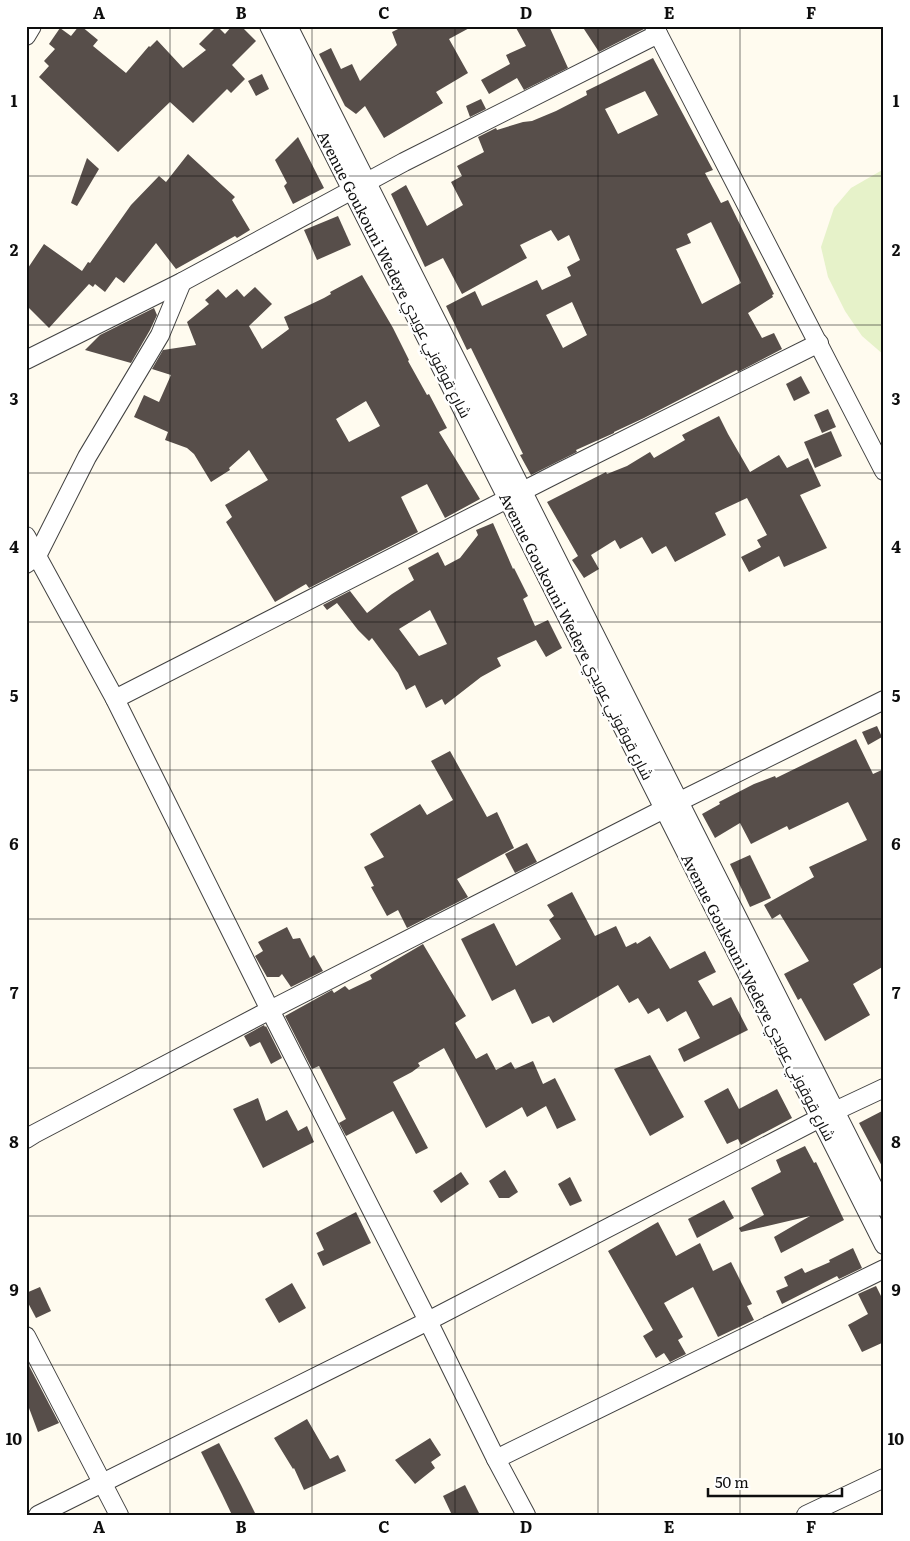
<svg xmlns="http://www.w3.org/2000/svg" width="910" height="1541" font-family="Literata,Cairo,serif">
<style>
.pitch{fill:#e6f2c9}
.building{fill:#574e4a;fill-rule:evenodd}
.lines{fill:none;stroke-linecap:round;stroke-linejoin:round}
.minor-casing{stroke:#414141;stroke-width:20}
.minor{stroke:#fff;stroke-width:18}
.grid{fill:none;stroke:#0e0e0e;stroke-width:1;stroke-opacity:0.55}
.labels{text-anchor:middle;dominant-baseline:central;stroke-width:5;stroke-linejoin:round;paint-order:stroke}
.street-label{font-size:15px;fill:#0e0e0e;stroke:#fff}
.neatline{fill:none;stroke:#0e0e0e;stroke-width:2}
.grid-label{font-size:16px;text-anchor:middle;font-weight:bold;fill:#0e0e0e}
</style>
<rect width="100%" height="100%" fill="#fffbef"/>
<polygon class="pitch" points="884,169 884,355 862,336 845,311 828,277 821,247 834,208 851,188"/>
<g class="building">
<polygon points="79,26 81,26 98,40 93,46 126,73 149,46 150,47 157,40 183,68 206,50 199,44 217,26 225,34 232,26 241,26 256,41 232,65 245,79 231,93 227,89 193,123 170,102 118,152 39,77 49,66 44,61 55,49 49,44 60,28 71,36"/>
<polygon points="404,26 473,26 449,39 468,73 436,92 443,103 384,138 365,106 356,114 345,106 319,54 331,48 341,69 352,64 360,81 397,45 392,32"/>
<polygon points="515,26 549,26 568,68 524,90 517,78 489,94 481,80 510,64 506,55 526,46"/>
<polygon points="582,26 643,26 644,29 599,52"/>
<path d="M653,58L713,170L705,173L721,203L728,200L774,294L772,295L773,297L748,313L762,338L774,333L782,349L738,372L737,370L644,418L614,432V433L576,450L577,452L531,475L520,455L523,454L471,348L467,350L446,306L475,291L482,306L537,280L542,290L571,276L567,267L580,260L569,235L558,241L551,230L520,245L527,258L462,294L443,258L425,267L391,194L406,185L427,226L463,205L451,182L462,176L457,166L484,152L478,137L496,128L497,130L523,122L532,121L556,111L587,95L586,91ZM645,91L658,115L618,134L605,109ZM711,222L741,283L702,304L676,249L691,243L687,234ZM572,302L587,335L563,348L546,315Z"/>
<polygon points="262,74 269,89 256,96 248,81"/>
<polygon points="481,99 486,109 470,117 466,106"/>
<polygon points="298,137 324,188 293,204 284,186 287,183 275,160"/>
<polygon points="188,154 235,197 232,200 250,230 237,238 235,236 176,269 156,243 124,283 116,277 105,292 95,284 93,287 89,284 49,328 26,305 26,271 44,244 82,271 88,262 90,263 131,205 159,176 166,182"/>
<polygon points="87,158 99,169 77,206 71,203"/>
<polygon points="338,216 351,245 317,260 304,230"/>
<path d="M362,275L393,328L409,360L408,361L427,395L429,394L447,428L439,432L480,499L445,518L427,484L401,497L418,532L309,588L306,584L275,602L226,522L232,517L225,505L268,480L249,450L229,468L230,470L211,482L194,454L187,448L165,440L168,432L134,417L144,395L159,402L171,375L152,369L163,350L196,345L187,322L209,304L205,300L218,289L226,298L237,289L244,297L255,287L272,304L249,326L262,349L289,329L284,317L324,298L331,294L330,292ZM366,401L380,426L349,442L336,419Z"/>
<polygon points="154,308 157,315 150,330 131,363 85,350 100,335"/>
<polygon points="801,376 810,393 794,401 786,384"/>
<polygon points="828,409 836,427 822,433 814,415"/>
<polygon points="719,416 728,434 750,472 779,455 787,468 808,458 821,486 800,495 827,548 784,567 779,556 749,572 741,557 761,547 757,540 767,535 747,498 715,513 726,535 675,562 666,546 652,554 642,537 620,549 615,540 591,555 599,569 584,578 572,560 578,556 547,502 606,472 607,474 627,466 650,452 654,458 685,440 682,435"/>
<polygon points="831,431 842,456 815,468 804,442"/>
<path d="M493,523L513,569L514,568L528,596L523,599L535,626L548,620L562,648L546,657L536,640L497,658L501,666L481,677L445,705L442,699L426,708L415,685L406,690L398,673L372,638L369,641L358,630L337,603L327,610L323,605L350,591L367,613L392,594L414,580L408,568L438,552L445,566L460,558L478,535L476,530ZM430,610L447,644L419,656L399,629Z"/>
<polygon points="877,726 882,737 868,745 862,732"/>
<polygon points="856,739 873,774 884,769 884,966 853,984 870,1015 825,1041 801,998 798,1000 784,974 809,961 780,914 772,919 764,905 814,877 809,867 867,840 848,802 789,830 787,826 751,844 740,823 715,838 702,814 720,804 719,802 754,784 775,776 776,778"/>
<polygon points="450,751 487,817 497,812 514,848 457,879 468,897 407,928 398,910 387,916 371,887 374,886 364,867 384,857 370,834 420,804 427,815 453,800 431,761"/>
<polygon points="527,843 537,862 515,873 505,854"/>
<polygon points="750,855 771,898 750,907 730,864"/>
<polygon points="572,892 595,936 616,926 626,947 636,942 637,944 650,936 670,969 705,951 716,972 698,981 713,1006 731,997 748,1030 684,1062 678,1049 700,1038 686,1011 667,1022 659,1008 648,1014 638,998 629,1003 618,985 553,1023 549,1016 532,1024 515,989 492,1001 461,939 494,923 516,966 561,939 549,920 554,916 547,905"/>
<polygon points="287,927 293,939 300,938 310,958 314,955 323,971 291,987 282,974 279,977 267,977 255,956 263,951 258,942"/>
<polygon points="423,944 466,1016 455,1023 476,1059 487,1053 496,1070 511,1062 515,1069 533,1061 543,1084 555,1078 576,1120 557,1129 546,1106 527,1117 522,1107 486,1128 444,1048 418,1063 420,1066 412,1072 393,1082 428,1148 416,1154 393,1111 346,1136 339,1123 346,1119 319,1066 312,1069 285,1016 332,990 334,993 345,986 349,990 372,979 370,975"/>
<polygon points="264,1025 265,1027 266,1026 282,1058 271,1064 260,1042 250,1047 244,1036"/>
<polygon points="650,1055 684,1117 650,1136 614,1069"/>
<polygon points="728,1088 739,1109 777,1089 792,1118 741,1145 738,1139 727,1144 704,1101"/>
<polygon points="258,1098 266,1121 287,1110 298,1131 307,1126 314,1142 263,1168 233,1109"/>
<polygon points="884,1110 884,1170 859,1123"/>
<polygon points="805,1146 814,1163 816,1162 844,1220 781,1253 774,1237 810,1216 741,1232 739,1228 764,1215 751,1188 781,1172 776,1160"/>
<polygon points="505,1170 518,1192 509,1198 499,1198 489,1181"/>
<polygon points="461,1172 469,1184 441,1203 433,1191"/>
<polygon points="570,1177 582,1201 570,1206 558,1184"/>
<polygon points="724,1200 734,1218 697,1238 688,1219"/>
<polygon points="356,1212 371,1243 323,1266 317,1253 324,1250 316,1233"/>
<polygon points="658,1222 676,1256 700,1243 713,1271 731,1262 752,1304 747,1306 754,1320 718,1337 693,1287 664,1303 683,1337 678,1340 686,1354 670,1362 664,1353 656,1358 643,1336 653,1330 608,1251"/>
<polygon points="853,1248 862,1268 839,1279 837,1276 782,1304 776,1291 788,1286 784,1277 802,1268 805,1273 830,1262 829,1260"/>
<polygon points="292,1283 306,1308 279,1323 265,1299"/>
<polygon points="876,1286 884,1302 884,1342 862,1352 848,1325 868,1314 858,1294"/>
<polygon points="40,1287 51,1311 36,1318 26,1299 26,1293"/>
<polygon points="26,1360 59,1423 38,1432 26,1400"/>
<polygon points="307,1419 330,1459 338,1455 346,1471 304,1490 294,1468 293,1469 274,1438"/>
<polygon points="430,1438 441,1455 431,1462 435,1468 415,1484 395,1460"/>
<polygon points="219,1443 241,1485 256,1515 232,1515 222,1494 201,1452"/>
<polygon points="465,1485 480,1515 452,1515 443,1496"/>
</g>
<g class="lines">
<g class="minor-casing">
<g id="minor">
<polyline points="269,26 884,1245"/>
<polyline points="288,26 884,1208"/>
<polyline points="654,26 884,471"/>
<polyline points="26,36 32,26"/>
<polyline points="26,360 182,282 404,162 658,34"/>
<polyline points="26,536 115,699 270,1010 428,1321 496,1459 526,1515"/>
<polyline points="26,564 37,556 87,457 160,335 182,282"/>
<polyline points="115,699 558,473 819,343"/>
<polyline points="835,1111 884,1088"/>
<polyline points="26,1139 34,1134 270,1010 664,809 884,700"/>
<polyline points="26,1336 119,1515"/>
<polyline points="496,1459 884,1269"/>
<polyline points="38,1515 428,1321 820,1118"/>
<polyline points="806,1515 884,1478"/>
</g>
</g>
<use href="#minor" class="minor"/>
</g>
<path class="grid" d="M170,26V1515M312,26V1515M455,26V1515M598,26V1515M740,26V1515M26,176H884M26,325H884M26,473H884M26,622H884M26,770H884M26,919H884M26,1068H884M26,1216H884M26,1365H884"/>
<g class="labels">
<g class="street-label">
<text transform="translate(395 274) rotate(63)">Avenue Goukouni Wedeye شارع قوقوني عويدي</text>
<text transform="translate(577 636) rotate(63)">Avenue Goukouni Wedeye شارع قوقوني عويدي</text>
<text transform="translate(759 997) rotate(63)">Avenue Goukouni Wedeye شارع قوقوني عويدي</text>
</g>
</g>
<rect width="910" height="1541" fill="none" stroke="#ffffff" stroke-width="55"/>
<path d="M708 1488v8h134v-8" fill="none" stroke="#0e0e0e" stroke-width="2.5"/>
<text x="715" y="1488" font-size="15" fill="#0e0e0e" stroke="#ffffff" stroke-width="4" paint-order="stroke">50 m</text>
<rect x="28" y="28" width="854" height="1486" class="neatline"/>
<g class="grid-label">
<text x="99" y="19">A</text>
<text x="241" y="19">B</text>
<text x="384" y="19">C</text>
<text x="526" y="19">D</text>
<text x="669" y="19">E</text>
<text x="811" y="19">F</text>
<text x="14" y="107">1</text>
<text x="896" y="107">1</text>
<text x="14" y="256">2</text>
<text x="896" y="256">2</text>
<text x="14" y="405">3</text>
<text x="896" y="405">3</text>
<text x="14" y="553">4</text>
<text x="896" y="553">4</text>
<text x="14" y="702">5</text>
<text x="896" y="702">5</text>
<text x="14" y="850">6</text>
<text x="896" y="850">6</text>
<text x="14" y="999">7</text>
<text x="896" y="999">7</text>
<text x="14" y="1148">8</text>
<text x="896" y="1148">8</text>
<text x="14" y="1296">9</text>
<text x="896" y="1296">9</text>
<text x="14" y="1445">10</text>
<text x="896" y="1445">10</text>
<text x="99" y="1533">A</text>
<text x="241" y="1533">B</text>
<text x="384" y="1533">C</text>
<text x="526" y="1533">D</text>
<text x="669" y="1533">E</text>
<text x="811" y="1533">F</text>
</g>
</svg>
